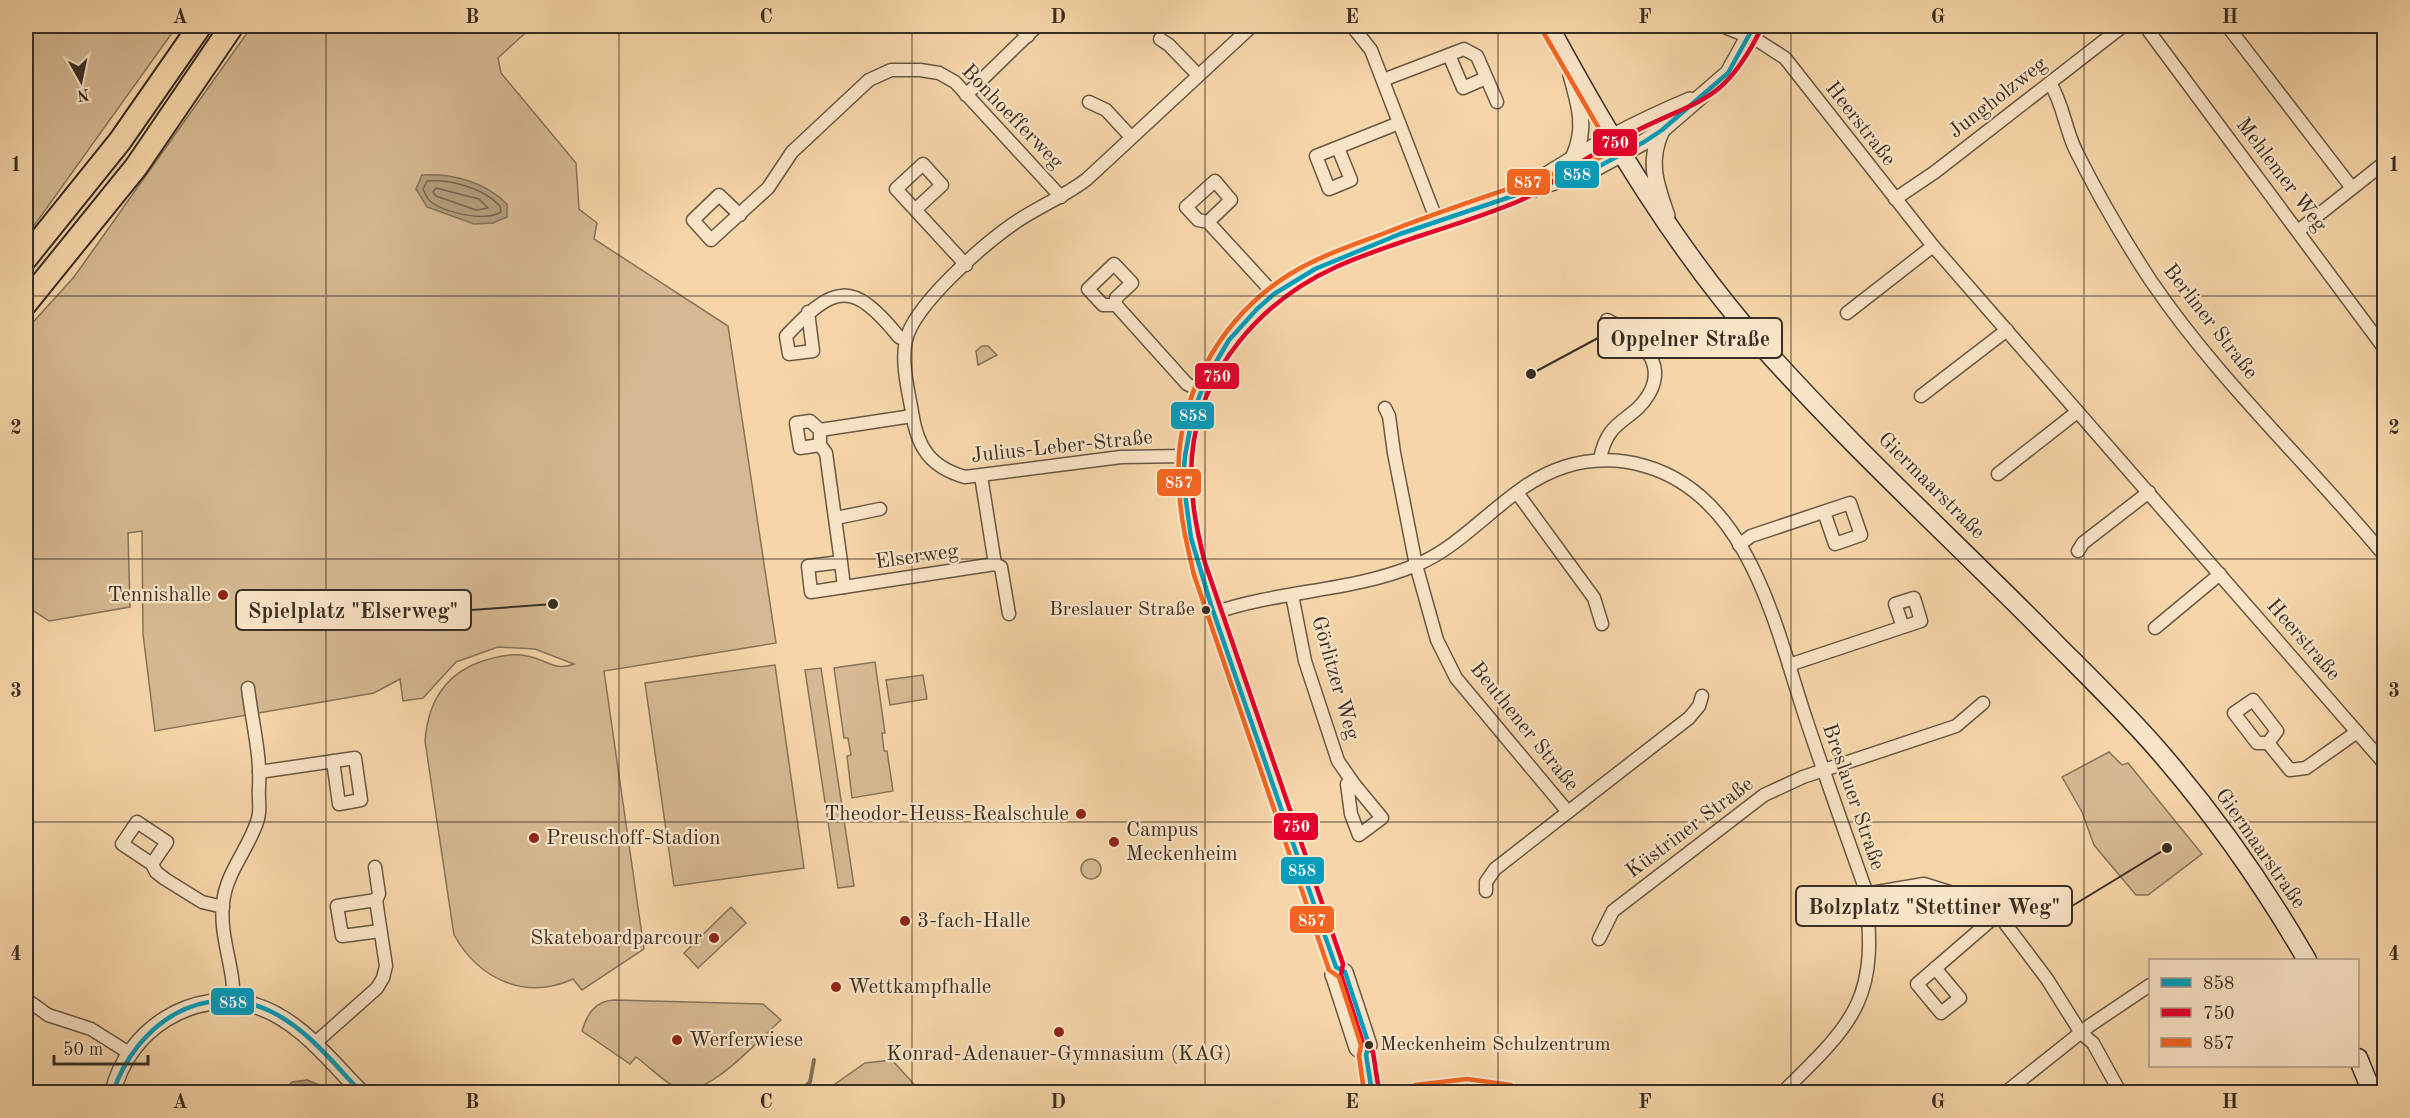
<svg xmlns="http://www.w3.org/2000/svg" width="2410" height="1118" font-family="'Old Standard TT',serif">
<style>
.green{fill:#d6b992;stroke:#87745b;stroke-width:1.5}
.water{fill:#b59d7c;stroke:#837159;stroke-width:1.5}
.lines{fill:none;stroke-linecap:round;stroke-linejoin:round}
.shore{stroke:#766650;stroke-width:1.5}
.stream{stroke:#837159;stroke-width:4}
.minor-casing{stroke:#685845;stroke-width:15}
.tertiary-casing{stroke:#685845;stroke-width:18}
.secondary-casing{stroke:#382e24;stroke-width:21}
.motorway-casing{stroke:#382e24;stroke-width:26}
.minor{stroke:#f9e4c7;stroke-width:12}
.tertiary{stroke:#f9e4c7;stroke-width:15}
.secondary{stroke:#f9e4c7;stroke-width:18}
.motorway{stroke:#f6d6a9;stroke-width:22}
.bus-1-casing{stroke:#f9e4c7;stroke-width:9}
.bus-2-casing{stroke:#f9e4c7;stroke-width:9}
.bus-3-casing{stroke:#f9e4c7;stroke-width:9}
.bus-1{stroke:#069dbd;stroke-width:4.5}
.bus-2{stroke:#e4002b;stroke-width:4.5}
.bus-3{stroke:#f26522;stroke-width:4.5}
.grid{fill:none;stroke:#382e24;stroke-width:1.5;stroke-opacity:0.55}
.poi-dot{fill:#8f2418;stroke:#f9e4c7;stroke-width:2}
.bus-dot{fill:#382e24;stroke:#f9e4c7;stroke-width:2}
.labels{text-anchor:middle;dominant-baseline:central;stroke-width:4.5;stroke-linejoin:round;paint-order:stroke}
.bus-label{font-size:20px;fill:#382e24;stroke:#f9e4c7;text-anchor:end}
.street-label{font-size:21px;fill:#382e24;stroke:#f9e4c7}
.poi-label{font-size:21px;fill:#382e24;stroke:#f9e4c7;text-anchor:start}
.leader{fill:none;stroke:#382e24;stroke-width:2}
.callout-dot{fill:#382e24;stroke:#f9e4c7;stroke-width:2}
.callout{fill:#f9e4c7;stroke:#382e24;stroke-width:2}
.callout-label{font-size:22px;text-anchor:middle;font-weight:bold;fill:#382e24}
.line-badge{stroke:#f9e4c7;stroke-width:2}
.badge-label{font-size:16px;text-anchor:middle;font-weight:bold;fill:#fff}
.neatline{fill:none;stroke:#382e24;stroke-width:2}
.grid-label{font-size:20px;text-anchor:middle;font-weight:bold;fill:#382e24}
</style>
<rect width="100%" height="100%" fill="#f6d6a9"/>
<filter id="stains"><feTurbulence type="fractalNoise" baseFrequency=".00333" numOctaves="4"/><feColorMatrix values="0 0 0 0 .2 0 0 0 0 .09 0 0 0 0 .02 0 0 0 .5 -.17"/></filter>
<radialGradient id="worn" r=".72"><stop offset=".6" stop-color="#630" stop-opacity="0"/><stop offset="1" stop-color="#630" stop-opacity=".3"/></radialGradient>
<g class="green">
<polygon points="26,26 177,26 26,237"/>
<path d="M252,26H533L498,58L501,73L576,163L579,209L597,223L594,239L728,326L776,643L604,671L644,949L582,990L573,979C525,1001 479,979 454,935L425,741C428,701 446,672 486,660C499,656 514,653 527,656C546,659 555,672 574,664L535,649L498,647L456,662L423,698L403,701L400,679L374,693L155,731L143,634L142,531L128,533L130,607L49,621L26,606V330L74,277Z"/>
<polygon points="982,346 988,346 997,355 978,365 976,351"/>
<polygon points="875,662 885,733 882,733 884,751 887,751 893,791 852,798 847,756 851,755 848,738 844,738 834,668"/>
<polygon points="775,665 804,868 674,886 645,683"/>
<polygon points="821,668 854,886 838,888 805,670"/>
<polygon points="923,675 927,699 890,705 886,680"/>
<polygon points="2109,752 2122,765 2128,763 2202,854 2148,895 2136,895 2094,845 2082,812 2062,777"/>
<circle cx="1091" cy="869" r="10"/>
<polygon points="731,907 746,923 698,968 684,953"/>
<path d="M614,1000L763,1004L781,1020C760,1038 705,1102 677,1088C662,1081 649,1066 636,1057L630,1064L582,1031C587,1014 595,1001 614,1000Z"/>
<polygon points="892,1060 921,1092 843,1092 835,1084 865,1063"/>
</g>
<g class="water">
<path d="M422,175C452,173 485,182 507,204V217L493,223L474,224L427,207L416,189Z"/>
<polygon points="307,1080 320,1085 325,1092 286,1092 286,1088 292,1082"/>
</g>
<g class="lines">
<g class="shore">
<path d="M427,181C451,179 483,188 500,206L501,212C485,222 446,213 431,202C427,199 425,193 423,189Z"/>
<polygon points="436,188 479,199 488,208 476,210 436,196 433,192"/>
</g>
<polyline class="stream" points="799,1092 810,1082 814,1060"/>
<g class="minor-casing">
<g id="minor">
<polyline points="1018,26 1028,36"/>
<polyline points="1352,26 1371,50 1437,221"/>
<polyline points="1722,26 1757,40 1785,58 1933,246 2384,763"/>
<polyline points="2145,26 2384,348"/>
<polyline points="2381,26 2384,31"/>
<polyline points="2229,28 2352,188"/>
<polyline points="1160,39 1169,45 1198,75"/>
<polyline points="1449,55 1463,88 1486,78"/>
<polyline points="1383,80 1464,49 1477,56 1497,102"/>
<path d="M2050,83C2063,103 2065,129 2076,151C2098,195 2124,240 2151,281C2219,381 2308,463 2384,555"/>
<polyline points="966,95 1037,26"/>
<polyline points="1089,102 1106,110 1131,137"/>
<polyline points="1338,148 1351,180 1329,189 1316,156 1399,123"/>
<polyline points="1895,199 1935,172 2123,26"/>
<polyline points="916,209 942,185 923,164 896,189 966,265"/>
<polyline points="740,215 719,195 693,220 711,240 768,188 792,152 869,80 891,70 920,70 939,73 955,82 1061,197"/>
<polyline points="1208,222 1231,200 1215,181 1186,207 1198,220 1208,222 1274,294"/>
<polyline points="2298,231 2384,163"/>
<polyline points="1116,305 1116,298 1132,283 1114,264 1088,289 1103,305 1116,305 1187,384 1201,391"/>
<path d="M808,312L813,351L789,354L786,336C834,285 852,279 899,337L906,340"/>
<polyline points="1847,313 1933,246"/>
<polyline points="1921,396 2007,330"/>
<polyline points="1385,408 1389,416 1394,453 1416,565 1437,640 1456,678 1568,812 1495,869 1486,882 1486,891"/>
<polyline points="820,430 820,445 800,448 796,423 810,421 820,430 912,416"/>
<polyline points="820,445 826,453 841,562 808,566 811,592 844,587 841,562"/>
<path d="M1185,456L1121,457L965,477C930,467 917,447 912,412C908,389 901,363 906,340C914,305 983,245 1013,224C1037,207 1064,197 1087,179L1252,26"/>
<path d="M1600,459C1608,417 1632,423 1649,394C1669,360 1634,333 1607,320"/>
<polyline points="1998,474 2077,412"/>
<polyline points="981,476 995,564 1001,567 1009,614"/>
<polyline points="1518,494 1594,598 1602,624"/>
<polyline points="836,518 880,509"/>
<polyline points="1739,545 1751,536 1850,503 1861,535 1835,544 1824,512"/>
<polyline points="2078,551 2083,543 2149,492"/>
<polyline points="844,587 995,564"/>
<polyline points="1292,595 1305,661 1338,761 1354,784 1347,784 1351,814 1359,835 1382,818 1354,784"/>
<path d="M1214,613C1279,590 1352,592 1416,565C1470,543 1507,485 1564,467C1592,458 1617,458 1645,466C1750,496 1776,629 1806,719C1825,776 1845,832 1865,888C1879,997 1858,1019 1783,1092"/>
<polyline points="2155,628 2220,574"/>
<polyline points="1789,665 1921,621 1914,598 1895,604 1903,627"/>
<polyline points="2268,743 2277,731 2253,700 2234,713 2257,743 2268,743 2290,770 2306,768 2357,732"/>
<polyline points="259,772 355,758 361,800 339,804 333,761"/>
<polyline points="1568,812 1689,718 1699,706 1702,696"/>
<polyline points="152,864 167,842 137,822 122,844 152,864 156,872 165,879 202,902 223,907"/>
<polyline points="375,867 379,894 376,900"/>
<polyline points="1865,894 1924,884 1975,900 1998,914 2047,979 2081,1033 2093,1043 2120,1092"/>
<polyline points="1599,939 1613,911 1764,795 1803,777 1956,726 1983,703"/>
<polyline points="1935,968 1960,998 1941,1013 1917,984 1998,914"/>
<polyline points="26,999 48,1015 91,1029 129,1053"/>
<path d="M233,1003C236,970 219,939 223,903C226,872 249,849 258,819C261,808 258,799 259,788C261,754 252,722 248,688"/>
<polyline points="314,1044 377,988 383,978 386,966 376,900 337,906 342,936 380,931"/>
<polyline points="26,1084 29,1092"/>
<polyline points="2006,1092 2089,1026 2150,985"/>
</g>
</g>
<g class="tertiary-casing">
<g id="tertiary">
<path d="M1571,75C1579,104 1587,127 1574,156"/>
<path d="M1662,130C1647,162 1656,184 1667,216"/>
<path d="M1534,183C1584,150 1635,123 1690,100"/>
<polyline points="1336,967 1333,975 1335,980 1357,1048 1366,1055"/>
<path d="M113,1092C127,1030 193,987 256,1006C299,1019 331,1062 361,1092"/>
<polyline points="1372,1092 1366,1055 1369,1045 1345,972 1336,967 1325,936 1211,605 1191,538 1183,479 1185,456 1193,413 1206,379 1229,340 1257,309 1274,294 1315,269 1400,234 1596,168 1644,142 1662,130 1728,73 1754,26"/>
<polyline points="1416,1092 1467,1086 1510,1092"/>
</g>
</g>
<g class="secondary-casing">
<g id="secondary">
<path d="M1549,26C1609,137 1676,249 1760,344C1854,450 1960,546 2059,647C2095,683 2131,718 2164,757C2218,820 2266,889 2307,960"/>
<polyline points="2358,1058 2372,1092"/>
</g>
</g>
<g class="motorway-casing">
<g id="motorway">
<polyline points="26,258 120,141 200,26"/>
<polyline points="26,303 136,167 232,26"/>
</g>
</g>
<use href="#minor" class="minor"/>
<use href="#tertiary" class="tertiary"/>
<use href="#secondary" class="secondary"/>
<use href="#motorway" class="motorway"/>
<g class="bus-1-casing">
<g id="bus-1">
<path d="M113,1092C136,1025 202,978 272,1012C308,1030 334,1064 361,1092"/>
<polyline points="1372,1092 1366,1055 1369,1045 1345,972 1336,967 1325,936 1211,605 1191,538 1183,479 1185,456 1193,413 1206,379 1229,340 1257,309 1274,294 1315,269 1400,234 1596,168 1644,142 1662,130 1728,73 1754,26"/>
<polyline points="1416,1092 1467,1086 1510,1092"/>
</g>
</g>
<g class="bus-2-casing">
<path id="bus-2" d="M1379,1091L1373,1052L1363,1043L1341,975L1343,964L1205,563C1196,528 1189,492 1192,456C1199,371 1261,301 1336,267C1396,240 1460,226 1519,201C1542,191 1560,175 1581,162C1597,152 1615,142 1632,133C1700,98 1723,105 1761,29"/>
</g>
<g class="bus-3-casing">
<g id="bus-3">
<polyline points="1415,1085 1467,1079 1511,1085"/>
<path d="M1364,1092L1359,1056L1361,1045L1339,977L1329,970L1194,575C1187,546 1180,516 1179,486C1173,401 1219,318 1290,274C1321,255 1356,244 1390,231C1457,205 1525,183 1593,161L1612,151L1542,30"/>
</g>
</g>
<use href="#bus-1" class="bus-1"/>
<use href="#bus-2" class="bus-2"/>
<use href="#bus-3" class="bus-3"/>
</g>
<path class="grid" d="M326,26V1092M619,26V1092M912,26V1092M1205,26V1092M1498,26V1092M1791,26V1092M2084,26V1092M26,296H2384M26,559H2384M26,822H2384"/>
<g class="poi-dot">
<circle cx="223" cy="595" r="6"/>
<circle cx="1081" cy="814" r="6"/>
<circle cx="534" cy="838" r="6"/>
<circle cx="1114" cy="842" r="6"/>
<circle cx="905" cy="921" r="6"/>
<circle cx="714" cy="938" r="6"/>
<circle cx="836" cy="987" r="6"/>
<circle cx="1059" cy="1032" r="6"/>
<circle cx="677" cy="1040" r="6"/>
</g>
<g class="bus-dot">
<circle cx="1206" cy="610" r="5"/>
<circle cx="1369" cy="1045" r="5"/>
</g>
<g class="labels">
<g class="bus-label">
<text x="1195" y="610">Breslauer Straße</text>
<text x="1380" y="1045" text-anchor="start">Meckenheim Schulzentrum</text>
</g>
<g class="street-label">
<text transform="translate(1998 98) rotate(-38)">Jungholzweg</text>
<text transform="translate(1012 117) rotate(46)">Bonhoefferweg</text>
<text transform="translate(1860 124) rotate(52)">Heerstraße</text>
<text transform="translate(2281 175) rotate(53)">Mehlemer Weg</text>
<text transform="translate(2210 322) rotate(52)">Berliner Straße</text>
<text transform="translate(1062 447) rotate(-6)">Julius-Leber-Straße</text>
<text transform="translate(1931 486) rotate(45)">Giermaarstraße</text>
<text transform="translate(917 557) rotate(-8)">Elserweg</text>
<text transform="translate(2303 640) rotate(49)">Heerstraße</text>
<text transform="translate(1335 678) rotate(74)">Görlitzer Weg</text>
<text transform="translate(1524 727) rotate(51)">Beuthener Straße</text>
<text transform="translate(1853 797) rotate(71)">Breslauer Straße</text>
<text transform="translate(1690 828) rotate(-37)">Küstriner Straße</text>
<text transform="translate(2260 849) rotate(55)">Giermaarstraße</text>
</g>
<g class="poi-label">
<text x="211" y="595" text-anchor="end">Tennishalle</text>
<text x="1069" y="814" text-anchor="end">Theodor-Heuss-Realschule</text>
<text x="1126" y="830">Campus<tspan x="1126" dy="24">Meckenheim</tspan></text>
<text x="546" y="838">Preuschoff-Stadion</text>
<text x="917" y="921">3-fach-Halle</text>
<text x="702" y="938" text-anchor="end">Skateboardparcour</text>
<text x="848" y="987">Wettkampfhalle</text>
<text x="689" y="1040">Werferwiese</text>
<text x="1059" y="1054" text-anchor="middle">Konrad-Adenauer-Gymnasium (KAG)</text>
</g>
</g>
<path class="leader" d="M1531 374L1598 338M553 604L471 610M2167 848L2072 906"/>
<g class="callout-dot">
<circle cx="1531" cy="374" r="6"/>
<circle cx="553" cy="604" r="6"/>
<circle cx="2167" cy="848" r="6"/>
</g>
<g class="callout">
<rect x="1598" y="318" width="184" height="40" rx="6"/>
<rect x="236" y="590" width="235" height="40" rx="6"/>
<rect x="1796" y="886" width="276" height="40" rx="6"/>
</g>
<g class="callout-label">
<text x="1690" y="346">Oppelner Straße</text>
<text x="353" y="618">Spielplatz "Elserweg"</text>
<text x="1934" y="914">Bolzplatz "Stettiner Weg"</text>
</g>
<g class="line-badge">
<rect x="1592" y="128" width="46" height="29" rx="6" fill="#e4002b"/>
<rect x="1554" y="160" width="46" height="29" rx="6" fill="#069dbd"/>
<rect x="1506" y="168" width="45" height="28" rx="6" fill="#f26522"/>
<rect x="1194" y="362" width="46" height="28" rx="6" fill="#e4002b"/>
<rect x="1170" y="401" width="45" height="29" rx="6" fill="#069dbd"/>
<rect x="1156" y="468" width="46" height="29" rx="6" fill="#f26522"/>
<rect x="1273" y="812" width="46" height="29" rx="6" fill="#e4002b"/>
<rect x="1280" y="856" width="45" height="29" rx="6" fill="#069dbd"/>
<rect x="1289" y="905" width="46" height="29" rx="6" fill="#f26522"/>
<rect x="210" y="987" width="45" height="29" rx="6" fill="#069dbd"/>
</g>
<g class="badge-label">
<text x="1615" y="148">750</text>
<text x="1577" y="180">858</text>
<text x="1528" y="188">857</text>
<text x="1217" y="382">750</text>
<text x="1193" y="421">858</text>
<text x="1179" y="488">857</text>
<text x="1296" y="832">750</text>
<text x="1302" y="876">858</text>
<text x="1312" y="926">857</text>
<text x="233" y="1008">858</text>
</g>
<rect width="2410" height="1118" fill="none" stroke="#f6d6a9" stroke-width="66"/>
<rect x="2149" y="959" width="210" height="108" fill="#f9e4c7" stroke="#ac9b86" stroke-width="1.5"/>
<rect x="2161" y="978" width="30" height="9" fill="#069dbd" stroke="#ac9b86" stroke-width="1.5"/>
<text x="2203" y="989" font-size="18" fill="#382e24">858</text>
<rect x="2161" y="1008" width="30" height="9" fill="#e4002b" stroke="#ac9b86" stroke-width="1.5"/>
<text x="2203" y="1019" font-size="18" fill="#382e24">750</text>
<rect x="2161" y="1038" width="30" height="9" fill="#f26522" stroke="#ac9b86" stroke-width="1.5"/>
<text x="2203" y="1049" font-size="18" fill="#382e24">857</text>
<g transform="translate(81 81) rotate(171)" stroke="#f9e4c7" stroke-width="4.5" paint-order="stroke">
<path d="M0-4.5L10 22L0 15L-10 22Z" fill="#382e24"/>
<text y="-9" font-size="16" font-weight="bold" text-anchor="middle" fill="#382e24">N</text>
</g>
<path d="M54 1055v9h94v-9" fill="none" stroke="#382e24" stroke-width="3"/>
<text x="63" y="1055" font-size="18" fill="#382e24" stroke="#f9e4c7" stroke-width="4.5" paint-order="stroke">50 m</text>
<rect x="33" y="33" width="2344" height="1052" class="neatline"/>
<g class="grid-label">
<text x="180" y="23">A</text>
<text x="472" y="23">B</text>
<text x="766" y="23">C</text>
<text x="1058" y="23">D</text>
<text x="1352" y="23">E</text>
<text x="1645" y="23">F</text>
<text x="1938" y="23">G</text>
<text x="2230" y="23">H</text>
<text x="16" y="171">1</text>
<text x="2394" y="171">1</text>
<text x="16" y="434">2</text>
<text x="2394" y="434">2</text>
<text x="16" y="697">3</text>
<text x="2394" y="697">3</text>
<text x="16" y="960">4</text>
<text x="2394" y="960">4</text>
<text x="180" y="1108">A</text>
<text x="472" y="1108">B</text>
<text x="766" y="1108">C</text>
<text x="1058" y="1108">D</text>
<text x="1352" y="1108">E</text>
<text x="1645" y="1108">F</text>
<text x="1938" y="1108">G</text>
<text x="2230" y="1108">H</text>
</g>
<rect width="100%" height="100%" filter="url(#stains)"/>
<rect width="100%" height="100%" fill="url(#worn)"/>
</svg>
